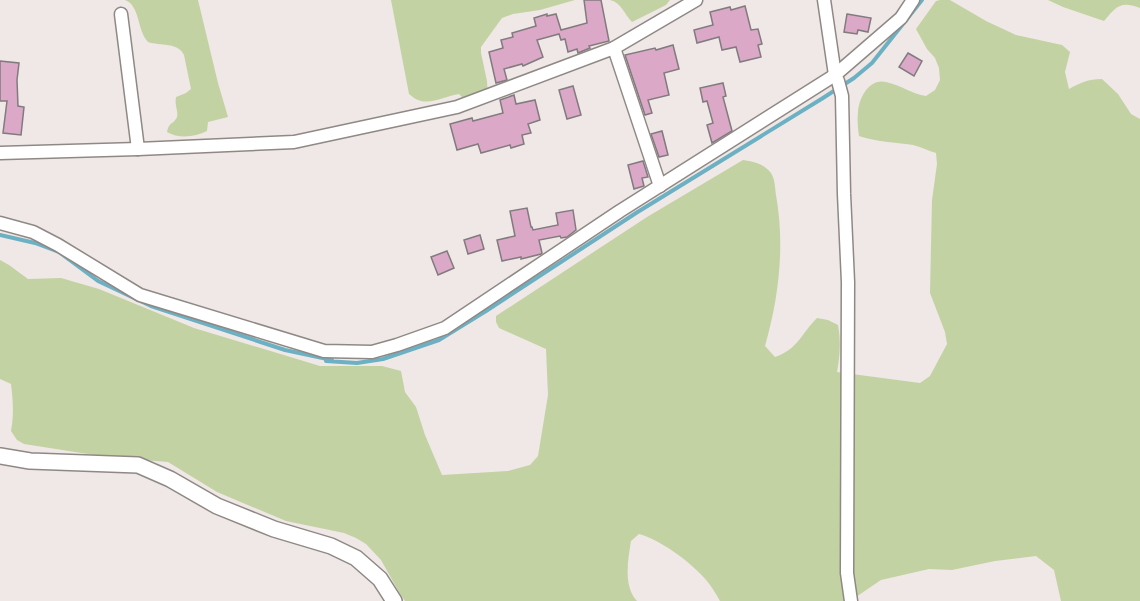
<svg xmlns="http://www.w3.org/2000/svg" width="1140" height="601" font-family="Karla,sans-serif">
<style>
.green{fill:#c3d2a2}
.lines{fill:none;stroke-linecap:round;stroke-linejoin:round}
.stream{stroke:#6cb1c3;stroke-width:4}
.building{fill:#dba8c8;stroke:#817b7e;stroke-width:1.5}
.minor-casing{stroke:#8f8986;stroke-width:15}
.major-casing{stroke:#8f8986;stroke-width:18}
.minor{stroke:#fff;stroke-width:12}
.major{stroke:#fff;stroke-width:15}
</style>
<rect width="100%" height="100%" fill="#efe8e6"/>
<g class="green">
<path d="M125,0H198L218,83L228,117L208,122L207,131C195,137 179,139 167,132C169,122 172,125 176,119C180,114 174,106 176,97L186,93L191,89L184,55C178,42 160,46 148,42C137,31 140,5 125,0Z"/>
<path d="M391,0H575L540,10L513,14L502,18L481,47V53L487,81L488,98L480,105L465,100L459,94C446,96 431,105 418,100C415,99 412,96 409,94Z"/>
<path d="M610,0H670L666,5L632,22C624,14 621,2 610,0Z"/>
<path d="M940,0H950L986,21L1016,35L1062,45L1070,52L1065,72L1069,89C1080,83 1088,79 1102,79L1118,94L1131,114L1140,119V601H1061L1054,570L1036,556L995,561L952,570L929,569L881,580L850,601H720C716,594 712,587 707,581C692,563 661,540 639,534L631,541C628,560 623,586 637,601H405L400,594L381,560L366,544L356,538L344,533L286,521L217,492L168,462L107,457L24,444L17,440L11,431C14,415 13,400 11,384L0,379V260L9,265L28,279L61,278L99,289L194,328L320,366H382L401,371L405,392L416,407L425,435L442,475L508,471L530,465L538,456L548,395L546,349L499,328L496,322V316L647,217L743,160C754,162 763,163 771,173C775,179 775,188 776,195C785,246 779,297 765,346L775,357C798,349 801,334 817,318L828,320L838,325C841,341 840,356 837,372L920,383L930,376L947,344L945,332L930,293L932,200L937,164L936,153C929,151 921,147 913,145C894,142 877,142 859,136C858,129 857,120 858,112C859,98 869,78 886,82C901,85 912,94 926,96L935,90L940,80L939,68L935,58L927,49L916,29L936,1Z"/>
<path d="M1048,0H1140V8C1120,0 1116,7 1104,21L1063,7Z"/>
</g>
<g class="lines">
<polyline class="stream" points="0,235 35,243 59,252 98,281 151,306 285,350 332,360 326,361 357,363 383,359 439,340 486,311 636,213 823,98 854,78 872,63 922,0"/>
</g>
<g class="building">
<polygon points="584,0 601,0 609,41 589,46 590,48 578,53 577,49 568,52 565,39 561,40 559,34 537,40 543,57 523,66 522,64 504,69 507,80 496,83 489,52 503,48 501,40 513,37 512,33 536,26 534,18 547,14 547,16 556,14 561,30 587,23"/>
<polygon points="745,6 751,30 758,29 762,44 758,45 761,57 740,62 736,47 722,50 719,37 697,43 694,30 713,25 710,12 730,7 731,10"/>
<polygon points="847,14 871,18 868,32 858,30 857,34 844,32"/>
<polygon points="673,45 679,69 664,73 669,95 648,100 652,113 645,115 625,55 655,48 656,50"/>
<polygon points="908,53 922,61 914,76 899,67"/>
<polygon points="0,61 19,63 17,80 18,106 24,107 21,135 3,133 7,101 0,101"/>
<polygon points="723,83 726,96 723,97 732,131 712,143 707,125 713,123 707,101 703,102 700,88"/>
<polygon points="573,86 581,115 567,119 559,90"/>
<polygon points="514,95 516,104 535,100 540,120 528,124 531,133 522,135 524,144 511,148 510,145 481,153 478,144 457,150 450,124 472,118 473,121 503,113 500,100"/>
<polygon points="662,131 668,155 659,157 651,134"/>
<polygon points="643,161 648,177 642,178 644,186 634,189 628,165"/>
<polygon points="527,208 531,227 532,227 533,230 558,225 556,213 573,210 576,230 567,237 561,238 560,236 539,240 542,253 541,254 521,259 521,257 502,261 497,240 515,236 510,211"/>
<polygon points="480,235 484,249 468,254 464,240"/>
<polygon points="447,251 454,268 438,275 431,257"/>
</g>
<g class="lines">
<g class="minor-casing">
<g id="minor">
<polyline points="824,0 835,75 838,81 842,96 844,194 848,282 847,573 851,601"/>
<polyline points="121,14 138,149"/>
<polyline points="614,48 660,186"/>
<polyline points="0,153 138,149 294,142 457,107 614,48 696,0"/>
<polyline points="0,223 33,232 58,245 140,295 324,351 372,352 397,345 445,328 620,211 835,75 901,18 913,0"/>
</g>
</g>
<g class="major-casing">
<polyline id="major" points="0,456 30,461 138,465 170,479 217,506 274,529 331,546 356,558 380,579 394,601"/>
</g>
<use href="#minor" class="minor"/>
<use href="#major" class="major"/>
</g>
</svg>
